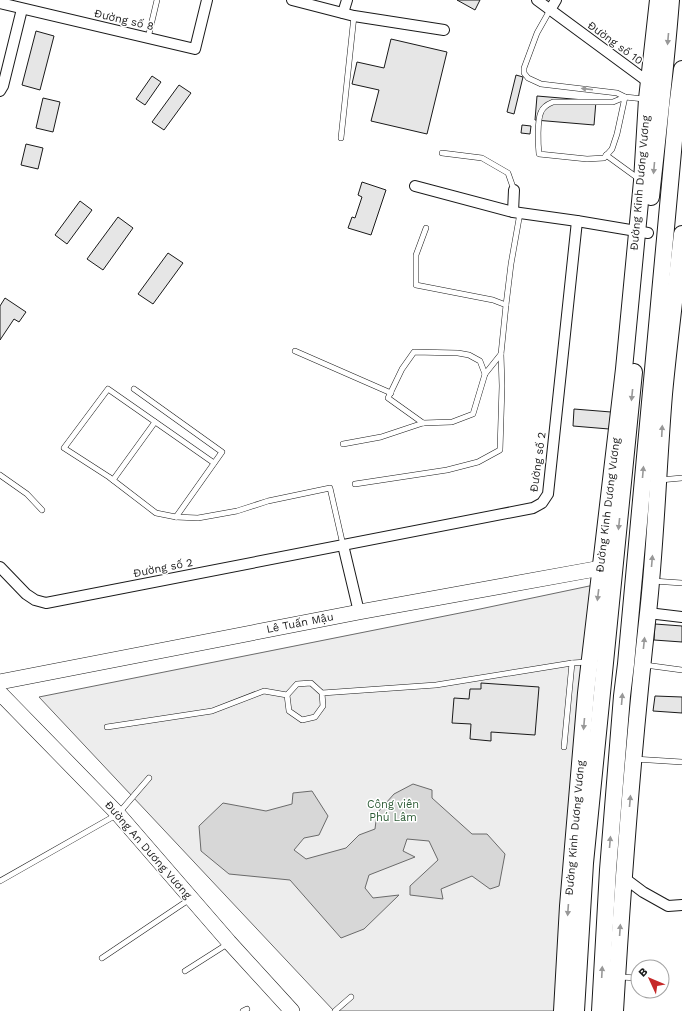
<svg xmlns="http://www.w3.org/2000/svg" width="682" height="1011" font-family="'Work Sans',sans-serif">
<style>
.built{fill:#ededed;stroke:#6a6a6a}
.water{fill:#d7d7d7;stroke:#6a6a6a}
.building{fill:#e6e6e6;stroke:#1a1a1a}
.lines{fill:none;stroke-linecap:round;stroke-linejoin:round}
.lane-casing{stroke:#1a1a1a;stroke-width:6}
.street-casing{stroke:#1a1a1a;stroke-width:12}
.secondary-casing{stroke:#1a1a1a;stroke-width:16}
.primary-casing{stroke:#1a1a1a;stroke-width:18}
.lane{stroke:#fff;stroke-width:5}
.street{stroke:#fff;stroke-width:10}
.secondary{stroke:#fff;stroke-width:15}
.primary{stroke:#fff;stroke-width:16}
.oneway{fill:#989898}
.labels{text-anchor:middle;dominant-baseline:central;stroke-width:3;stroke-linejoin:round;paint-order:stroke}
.street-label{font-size:11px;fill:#1a1a1a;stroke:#fff}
.park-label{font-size:11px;fill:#2b5a34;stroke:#fff}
</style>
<rect width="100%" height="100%" fill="#fff"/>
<polygon class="built" points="594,585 557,1011 334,1011 39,697 480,609"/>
<polygon class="water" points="413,784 432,790 432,798 472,834 487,834 505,854 499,886 490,889 472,876 441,889 443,899 410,895 410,886 438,860 429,841 407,839 403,851 415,857 369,875 365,888 373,898 399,895 364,929 341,938 290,880 229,874 201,851 199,826 223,803 266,811 292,804 293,793 312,791 328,816 319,835 304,838 294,850 306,859 346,848 359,835 375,829 377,813 394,794"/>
<g class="building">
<polygon points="457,0 480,0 475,10"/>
<polygon points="36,31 54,36 40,90 22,85"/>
<polygon points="391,39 447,52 427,134 371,121 379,90 352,84 357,62 384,68"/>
<polygon points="516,75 523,77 514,114 507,112"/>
<polygon points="152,76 161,82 145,105 136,99"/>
<polygon points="179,85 191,93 164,130 152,122"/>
<polygon points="537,96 596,101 594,125 535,120"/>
<polygon points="43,98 60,102 53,132 36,128"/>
<polygon points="522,125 531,126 530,134 521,133"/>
<polygon points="26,144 43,148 38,169 21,165"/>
<polygon points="362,182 386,190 371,235 348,228 352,217 355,218 362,197 358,195"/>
<polygon points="80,201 92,210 67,244 55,235"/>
<polygon points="118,217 133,228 103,270 87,259"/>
<polygon points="168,253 183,263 153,304 138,294"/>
<polygon points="5,298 26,312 19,322 14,319 0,340 0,306"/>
<polygon points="574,409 611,412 609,429 573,426"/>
<polygon points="655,624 682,626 682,642 654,640"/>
<polygon points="481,683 539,687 535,735 491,732 491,741 470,739 471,724 452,723 454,698 469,699 470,689 481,689"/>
<polygon points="655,696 682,697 682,713 653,711"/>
</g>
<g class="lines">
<g class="lane-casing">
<g id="lane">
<polyline points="550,10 537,33 524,68 524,73 528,78 541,84 617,93 625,97 644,99"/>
<polyline points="148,38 157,0"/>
<path d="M625,97L617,134L612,149L604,158L587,159L539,154C538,145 537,121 541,112C543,107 548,104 553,102H613Z"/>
<polyline points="341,138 354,16"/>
<polyline points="442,153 482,158 508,173 514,190"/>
<polyline points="606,155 639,179"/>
<polyline points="506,305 511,264 520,213"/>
<polyline points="295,351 391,393"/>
<polyline points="134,389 222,452 176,517"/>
<polyline points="423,423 388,398 402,369 414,352 458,353 469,355 480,361 485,374"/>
<polyline points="343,444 381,437 423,423 452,422 473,414 485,374 501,354"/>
<polyline points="214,463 108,389 64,448 109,477 156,513 176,517 198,518 237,511 268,501 330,488 343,545"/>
<polyline points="0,475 27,494 42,510"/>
<polyline points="113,480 155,422"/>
<polyline points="660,480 682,478"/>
<polyline points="355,484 447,470 478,462 500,450 502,386 501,354 506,305 493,300 416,285 416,255 426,228"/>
<polyline points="653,581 682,583"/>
<polyline points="645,665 682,670"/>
<polyline points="322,693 323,706 315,717 302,720 289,711 287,695 297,684 311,683 322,693 436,685 572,663 587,662"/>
<polyline points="107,727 212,711 264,691 287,695"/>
<polyline points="564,747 572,663"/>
<polyline points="634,759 682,762"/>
<polyline points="0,881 118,814 149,778"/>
<polyline points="102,958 190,899"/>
<polyline points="185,971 229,943"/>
<polyline points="620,977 638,978"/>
<polyline points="243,1011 247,1009"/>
<polyline points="335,1011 351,997"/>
</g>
</g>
<g class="street-casing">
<g id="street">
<polyline points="292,0 354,16 444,30"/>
<polyline points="537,0 651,84"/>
<polyline points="0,3 195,49 207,0"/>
<polyline points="550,10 556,0"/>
<polyline points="343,13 347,0"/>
<polyline points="0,91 3,86 22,9"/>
<polyline points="415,186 513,212 577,221 648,233"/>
<polyline points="513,212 514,190"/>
<polyline points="343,545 359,612"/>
<polyline points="0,567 26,594 35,600 46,603 533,508 542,503 548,494 577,221"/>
<polyline points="648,613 682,617"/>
<polyline points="623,877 643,892 668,906 682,905"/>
</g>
</g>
<g class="secondary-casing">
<g id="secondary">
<polyline points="0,682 359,612 601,568"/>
<polyline points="0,693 118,814 229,942 292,1011"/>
</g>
</g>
<g class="primary-casing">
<g id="primary">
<path d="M651,197C658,131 666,66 671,0"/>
<polyline points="562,1011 568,906 586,693 624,369 642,181 647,99 658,0"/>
<polyline points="576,1011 585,863 634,372"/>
<polyline points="600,1011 608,870 622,696 626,664 677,108 682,69"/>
<path d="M615,1011C623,878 633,745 648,613C656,540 658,467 664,394C669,341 676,287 682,234"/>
</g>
</g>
<use href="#lane" class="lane"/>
<use href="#street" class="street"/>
<use href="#secondary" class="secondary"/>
<use href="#primary" class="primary"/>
</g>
<defs><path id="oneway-solid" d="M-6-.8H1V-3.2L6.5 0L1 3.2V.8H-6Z"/></defs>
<g class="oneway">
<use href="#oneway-solid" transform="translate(668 39) rotate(95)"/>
<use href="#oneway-solid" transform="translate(587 89) rotate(-173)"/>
<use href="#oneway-solid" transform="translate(654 168) rotate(95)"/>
<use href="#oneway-solid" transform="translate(632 395) rotate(96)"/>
<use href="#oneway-solid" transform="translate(662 431) rotate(-87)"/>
<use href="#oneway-solid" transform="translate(643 472) rotate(-85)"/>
<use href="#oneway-solid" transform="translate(619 524) rotate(96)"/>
<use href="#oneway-solid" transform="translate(652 561) rotate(-85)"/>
<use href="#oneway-solid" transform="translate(598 595) rotate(97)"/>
<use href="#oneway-solid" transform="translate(644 643) rotate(-84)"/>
<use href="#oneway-solid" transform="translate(622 699) rotate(-85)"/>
<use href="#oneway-solid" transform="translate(584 724) rotate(95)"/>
<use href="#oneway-solid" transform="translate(630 801) rotate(-85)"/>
<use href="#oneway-solid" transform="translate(610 842) rotate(-85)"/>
<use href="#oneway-solid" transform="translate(568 910) rotate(94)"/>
<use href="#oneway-solid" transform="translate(620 930) rotate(-86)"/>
<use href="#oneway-solid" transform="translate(602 972) rotate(-87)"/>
</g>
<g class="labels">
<g class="street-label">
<text transform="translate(124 20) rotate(13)">Đường số 8</text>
<text transform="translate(615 43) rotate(36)">Đường số 10</text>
<text transform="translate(640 183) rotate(-85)">Đường Kinh Dương Vương</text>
<text transform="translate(538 462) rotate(-82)">Đường số 2</text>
<text transform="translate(608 505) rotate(-83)">Đường Kinh Dương Vương</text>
<text transform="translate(163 568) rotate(-11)">Đường số 2</text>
<text transform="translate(300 623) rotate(-11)">Lê Tuấn Mậu</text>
<text transform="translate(575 828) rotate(-85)">Đường Kinh Dương Vương</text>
<text transform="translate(148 850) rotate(49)">Đường An Dương Vương</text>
</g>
<g class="park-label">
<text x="393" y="804">Công viên<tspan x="393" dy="13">Phú Lâm</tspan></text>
</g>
</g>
<g transform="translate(650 979) rotate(314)"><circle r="19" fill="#ffffff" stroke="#a3a3a3"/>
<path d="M0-3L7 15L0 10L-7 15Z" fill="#c62828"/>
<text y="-6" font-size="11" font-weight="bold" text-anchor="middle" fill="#1a1a1a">B</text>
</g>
</svg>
